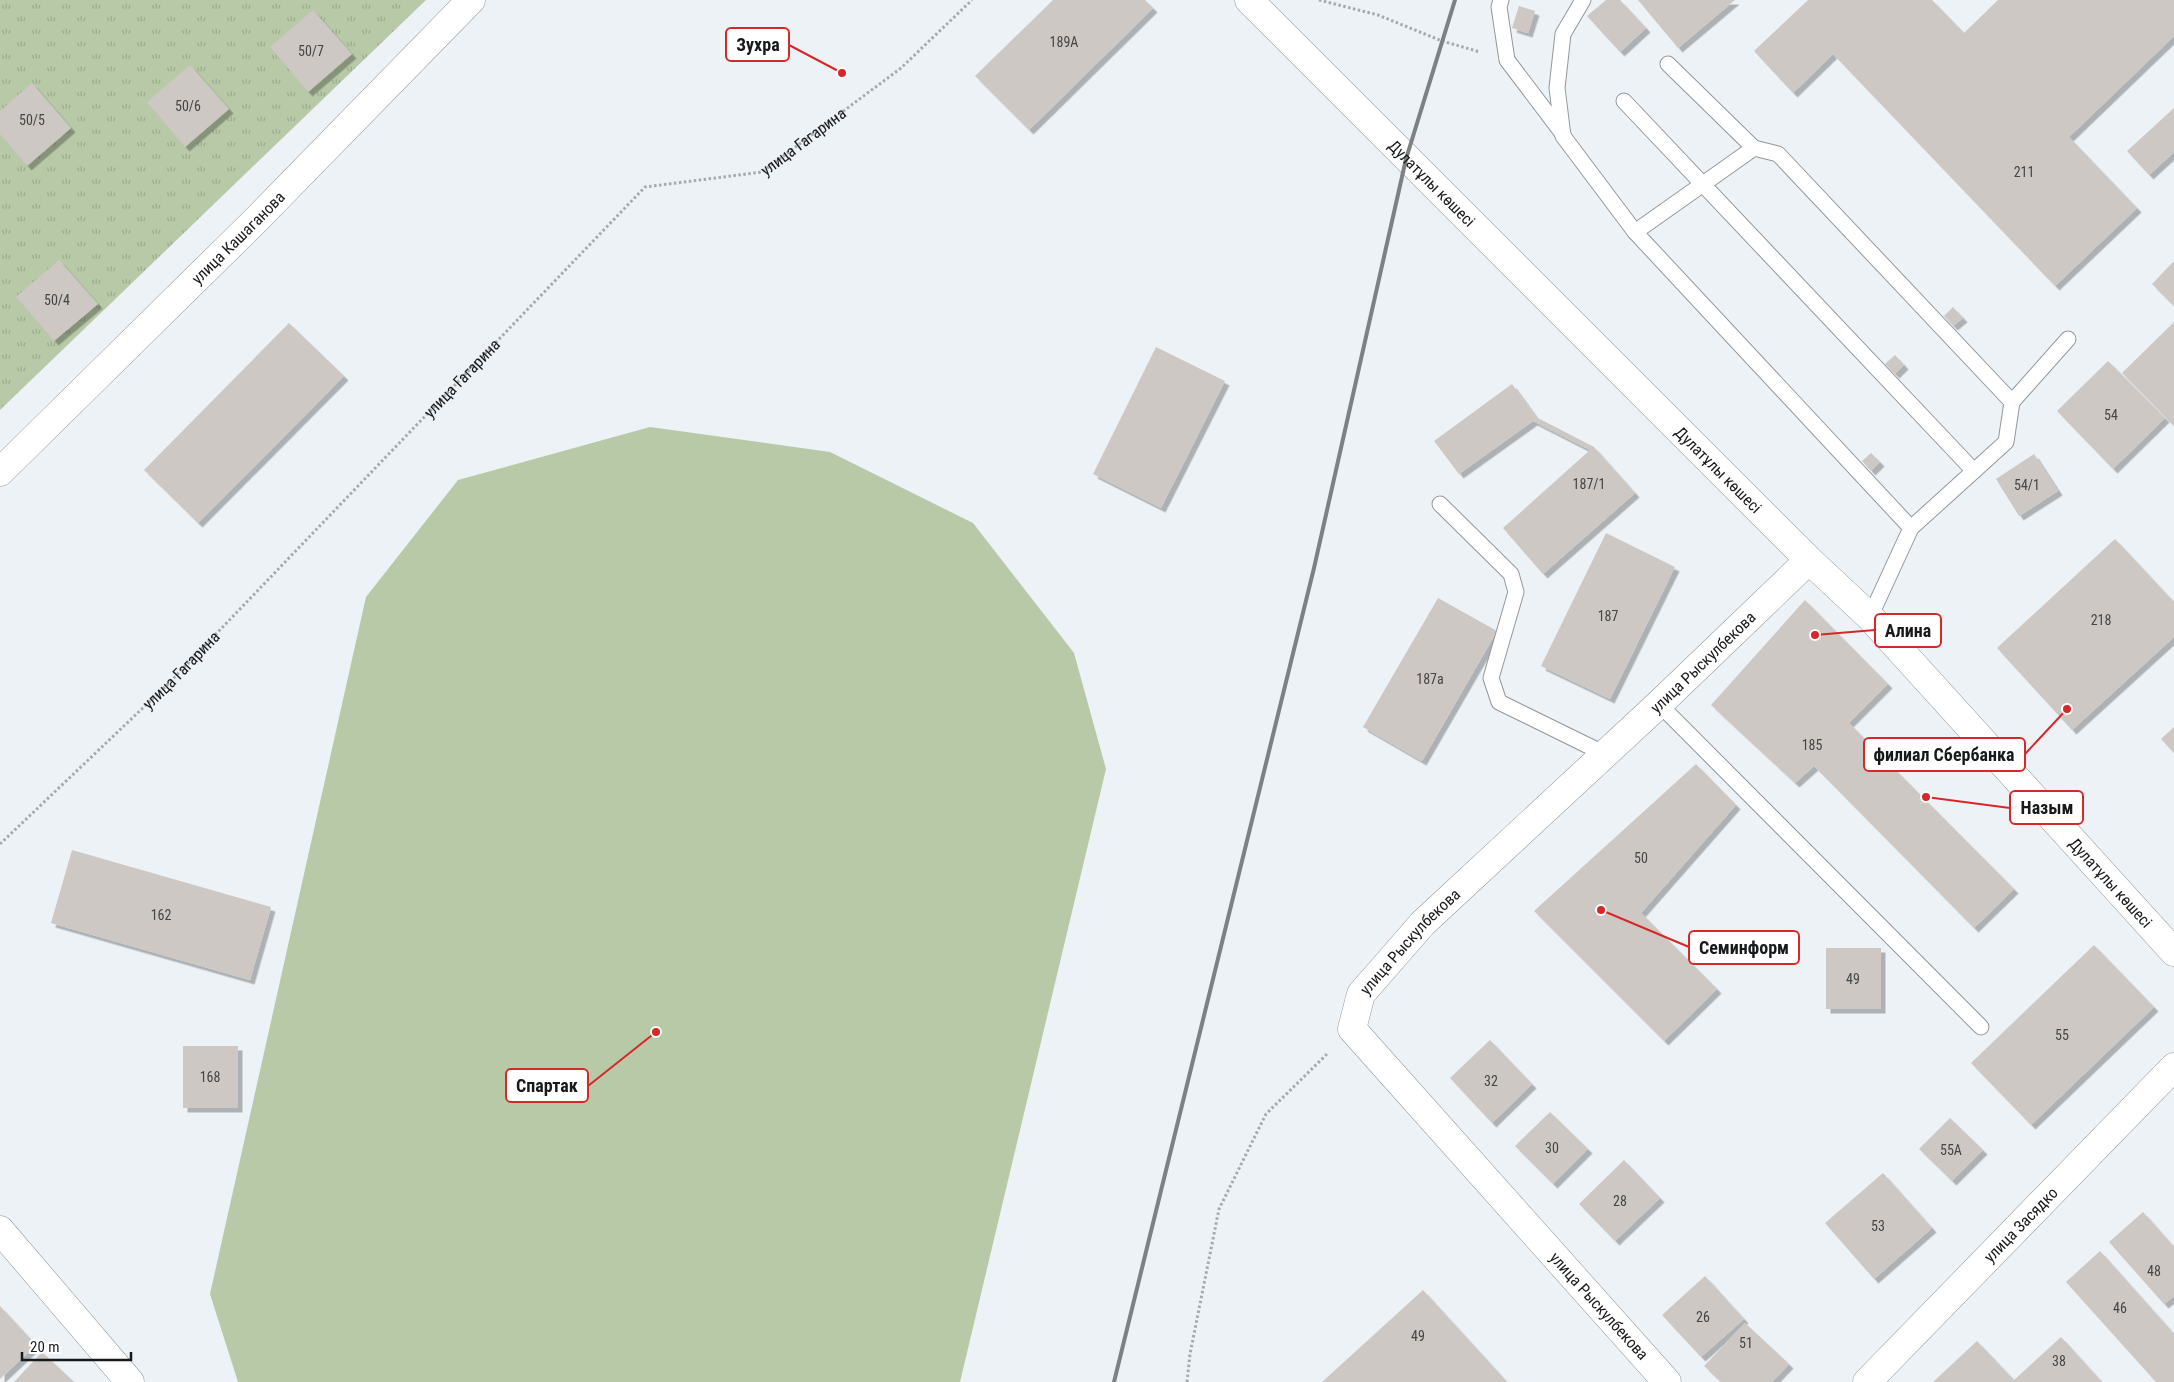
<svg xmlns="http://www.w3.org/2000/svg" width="2174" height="1382" font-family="'Roboto Condensed',sans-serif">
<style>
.park{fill:url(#park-tufts)}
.pitch{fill:#b7c9a7}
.building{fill:#cdc8c4;filter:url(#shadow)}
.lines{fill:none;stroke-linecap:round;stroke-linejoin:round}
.service-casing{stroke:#94989c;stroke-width:17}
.minor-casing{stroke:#94989c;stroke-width:29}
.tertiary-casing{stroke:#94989c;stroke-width:29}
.path{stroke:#a6aaad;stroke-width:3;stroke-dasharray:2.5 2.5;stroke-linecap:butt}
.service{stroke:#fff;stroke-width:15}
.minor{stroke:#fff;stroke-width:28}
.tertiary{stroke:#fff;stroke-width:28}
.rail{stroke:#7e8184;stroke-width:4}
.labels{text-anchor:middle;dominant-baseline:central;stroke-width:5;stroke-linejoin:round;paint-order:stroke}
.number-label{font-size:14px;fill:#444544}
.street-label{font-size:16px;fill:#17191a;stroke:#fff}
.leader{fill:none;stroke:#d62828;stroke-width:2}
.callout-dot{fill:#d62828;stroke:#fff;stroke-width:2}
.callout{fill:#fff;stroke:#d62828;stroke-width:2}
.callout-label{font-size:18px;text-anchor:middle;font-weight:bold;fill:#17191a}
</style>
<defs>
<pattern id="park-tufts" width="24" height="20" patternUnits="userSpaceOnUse" patternTransform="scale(1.25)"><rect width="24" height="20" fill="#b7c9a7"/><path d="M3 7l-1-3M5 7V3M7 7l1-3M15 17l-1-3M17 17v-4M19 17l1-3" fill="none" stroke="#9dac8f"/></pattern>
<filter id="shadow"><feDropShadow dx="4.5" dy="4.5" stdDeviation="0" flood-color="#0004"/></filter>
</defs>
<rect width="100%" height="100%" fill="#edf2f6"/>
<polygon class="park" points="0,0 426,0 0,410"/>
<polygon class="pitch" points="650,427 830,452 973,523 1074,653 1106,769 960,1382 238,1382 210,1294 366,597 458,480"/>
<g class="building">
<polygon points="1053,0 1145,0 1153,8 1029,130 975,76"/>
<polygon points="1606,0 1620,0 1646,28 1620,52 1587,16"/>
<polygon points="1638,0 1735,0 1678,48"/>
<polygon points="1808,0 1932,0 1964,33 1998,0 2174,0 2174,36 2069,137 2137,208 2055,286 1833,54 1793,93 1754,51"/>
<polygon points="1519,6 1535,11 1528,33 1512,28"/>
<polygon points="313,10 352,54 308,92 270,47"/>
<polygon points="190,65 229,109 185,147 147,102"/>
<polygon points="32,83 71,128 27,166 0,134 0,111"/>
<polygon points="2174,108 2174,152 2149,175 2127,151"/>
<polygon points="59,260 98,304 54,341 16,297"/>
<polygon points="2174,261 2174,306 2152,284"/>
<polygon points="1953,307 1963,318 1953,326 1944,316"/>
<polygon points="2174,322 2174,426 2122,373"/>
<polygon points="289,323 344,376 198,523 144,470"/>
<polygon points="1156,347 1225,381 1161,508 1093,474"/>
<polygon points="1895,355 1904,365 1895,374 1885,364"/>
<polygon points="2108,361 2165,418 2113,469 2057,411"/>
<polygon points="1512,384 1536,417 1594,447 1635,493 1543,574 1503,528 1590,450 1533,421 1459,474 1434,441"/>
<polygon points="1871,453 1880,462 1871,471 1862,461"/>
<polygon points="2034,454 2058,491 2019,516 1996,479"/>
<polygon points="1606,533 1675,567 1610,699 1541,666"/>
<polygon points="2115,539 2174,602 2174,637 2072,730 1997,648"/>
<polygon points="1438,598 1497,631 1422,761 1363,727"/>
<polygon points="1805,600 1888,684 1849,723 2014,889 1974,928 1814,766 1795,783 1711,705"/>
<polygon points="2174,727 2174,753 2161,739"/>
<polygon points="1696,764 1736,805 1641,913 1717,989 1664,1041 1534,911"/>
<polygon points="72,850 271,907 250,980 51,923"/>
<polygon points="2094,945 2154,1007 2031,1125 1971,1063"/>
<rect x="1826" y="948" width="55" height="61"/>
<polygon points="1490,1040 1532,1084 1492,1123 1450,1078"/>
<rect x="183" y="1046" width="55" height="62"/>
<polygon points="1550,1112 1588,1149 1553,1184 1515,1146"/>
<polygon points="1950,1118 1983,1150 1952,1181 1919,1149"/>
<polygon points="1624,1160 1660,1198 1615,1241 1579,1204"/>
<polygon points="1883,1173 1932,1228 1874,1279 1825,1223"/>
<polygon points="2143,1212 2174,1247 2174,1296 2164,1304 2109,1242"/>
<polygon points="2100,1251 2174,1334 2174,1382 2156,1382 2066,1282"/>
<polygon points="1705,1276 1744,1319 1701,1357 1662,1315"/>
<polygon points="1423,1290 1507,1382 1322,1382"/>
<polygon points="0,1306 36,1345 0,1379"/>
<polygon points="1745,1323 1789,1364 1772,1382 1721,1382 1704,1366"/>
<polygon points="2061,1337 2102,1382 1933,1382 1977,1341 2014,1380"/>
<polygon points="42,1352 74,1382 14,1382"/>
</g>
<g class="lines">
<g class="service-casing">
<g id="service">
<polyline points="1501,0 1499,7 1507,60 1563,134"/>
<polyline points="1583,0 1563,34 1557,88 1563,136 1635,232 1911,528"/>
<polyline points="1668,64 1754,148"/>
<polyline points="1624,101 1974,471"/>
<polyline points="1635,232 1754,148 1778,154 2012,402"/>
<polyline points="1440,504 1511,574 1516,592 1491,678 1499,702 1605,754"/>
<polyline points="1870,617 1911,528 2006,442 2012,402 2068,339"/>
<polyline points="1659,704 1981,1027"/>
</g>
</g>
<g class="minor-casing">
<g id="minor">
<path id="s2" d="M0,472L256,220L471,0"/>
<polyline points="0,1230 130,1382"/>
<path id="s3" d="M1667,1382L1352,1029L1361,994L1423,923L1659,704L1809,560"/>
<path id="s4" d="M1867,1382L2174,1067"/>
</g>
</g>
<g class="tertiary-casing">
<g id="tertiary">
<path id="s5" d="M1249,0L1809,560L1870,617L2174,952"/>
</g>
</g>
<g class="path">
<polyline points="1319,0 1378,15 1442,41 1480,52"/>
<path id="s1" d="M0,844L168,684L645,187L762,172L901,68L972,0"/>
<polyline points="1187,1382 1190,1354 1219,1209 1266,1114 1328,1053"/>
</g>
<use href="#service" class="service"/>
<use href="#minor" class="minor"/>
<use href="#tertiary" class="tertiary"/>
<polyline class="rail" points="1114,1382 1314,568 1406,159 1455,0"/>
</g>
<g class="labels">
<g class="number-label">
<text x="1064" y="42">189А</text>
<text x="311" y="51">50/7</text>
<text x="188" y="106">50/6</text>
<text x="32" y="120">50/5</text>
<text x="2024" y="172">211</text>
<text x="57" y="300">50/4</text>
<text x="2111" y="415">54</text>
<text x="1589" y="484">187/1</text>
<text x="2027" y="485">54/1</text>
<text x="1608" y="616">187</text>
<text x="2101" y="620">218</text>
<text x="1430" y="679">187а</text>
<text x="1812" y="745">185</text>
<text x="1641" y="858">50</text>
<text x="161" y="915">162</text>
<text x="1853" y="979">49</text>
<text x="2062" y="1035">55</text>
<text x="210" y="1077">168</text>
<text x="1491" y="1081">32</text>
<text x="1552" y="1148">30</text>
<text x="1951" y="1150">55А</text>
<text x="1620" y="1201">28</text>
<text x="1878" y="1226">53</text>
<text x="2154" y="1271">48</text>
<text x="2120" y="1308">46</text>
<text x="1703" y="1317">26</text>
<text x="1418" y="1336">49</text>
<text x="1746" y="1343">51</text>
<text x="2059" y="1361">38</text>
</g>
<g class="street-label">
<text stroke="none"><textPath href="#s1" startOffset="1090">улица Гагарина</textPath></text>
<text stroke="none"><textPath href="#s5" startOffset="259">Дулатұлы көшесі</textPath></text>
<text stroke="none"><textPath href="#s2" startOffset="334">улица Кашаганова</textPath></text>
<text stroke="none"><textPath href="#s1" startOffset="656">улица Гагарина</textPath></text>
<text stroke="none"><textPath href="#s5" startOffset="664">Дулатұлы көшесі</textPath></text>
<text stroke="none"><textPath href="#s3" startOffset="986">улица Рыскулбекова</textPath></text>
<text stroke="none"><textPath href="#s1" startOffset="251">улица Гагарина</textPath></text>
<text stroke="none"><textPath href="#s5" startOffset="1234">Дулатұлы көшесі</textPath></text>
<text stroke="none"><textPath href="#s3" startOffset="581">улица Рыскулбекова</textPath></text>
<text stroke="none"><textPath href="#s4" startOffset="220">улица Засядко</textPath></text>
<text transform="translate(1599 1306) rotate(48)">улица Рыскулбекова</text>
</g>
</g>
<path class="leader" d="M842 73L789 45M1815 635L1875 630M2067 709L2025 754M1926 797L2010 808M1601 910L1689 947M656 1032L588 1086"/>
<g class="callout-dot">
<circle cx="842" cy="73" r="5"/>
<circle cx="1815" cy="635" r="5"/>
<circle cx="2067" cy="709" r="5"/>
<circle cx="1926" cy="797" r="5"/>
<circle cx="1601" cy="910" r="5"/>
<circle cx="656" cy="1032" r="5"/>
</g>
<g class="callout">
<rect x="726" y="28" width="63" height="33" rx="5"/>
<rect x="1875" y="614" width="66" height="33" rx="5"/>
<rect x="1864" y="738" width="161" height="33" rx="5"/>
<rect x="2010" y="791" width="73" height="33" rx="5"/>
<rect x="1689" y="931" width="110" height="33" rx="5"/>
<rect x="506" y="1069" width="82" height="33" rx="5"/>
</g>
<g class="callout-label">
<text x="758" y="51">Зухра</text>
<text x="1908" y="637">Алина</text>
<text x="1944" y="761">филиал Сбербанка</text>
<text x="2047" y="814">Назым</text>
<text x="1744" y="954">Семинформ</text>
<text x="547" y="1092">Спартак</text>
</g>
<path d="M22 1352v8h109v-8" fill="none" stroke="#17191a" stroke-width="2.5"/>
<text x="30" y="1352" font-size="15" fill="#17191a" stroke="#ffffff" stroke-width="4" paint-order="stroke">20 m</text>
</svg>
